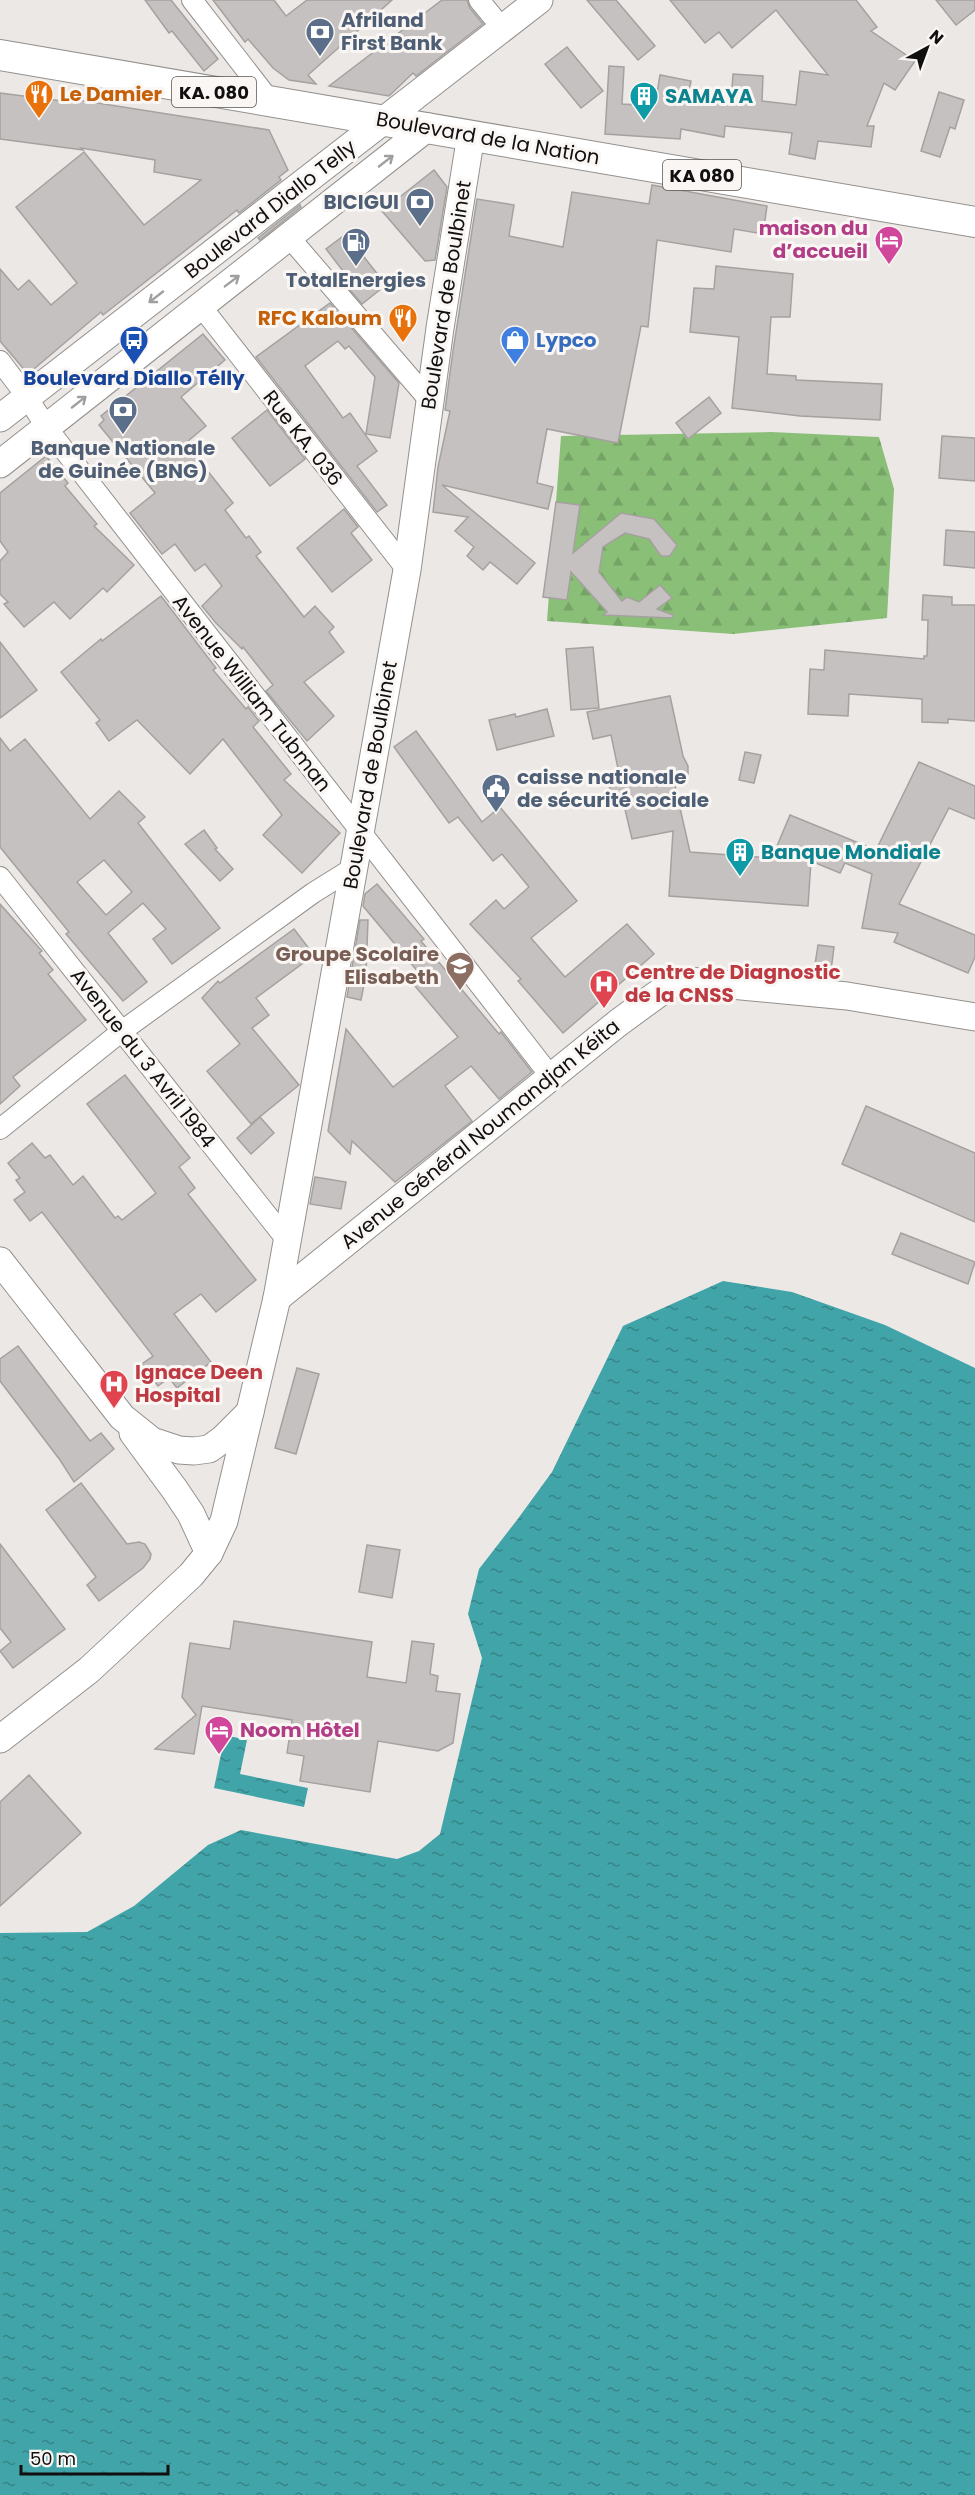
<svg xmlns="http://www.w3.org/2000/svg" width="975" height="2495" font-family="Poppins,sans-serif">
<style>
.forest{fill:url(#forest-firs)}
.water{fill:url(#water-ripples)}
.building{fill:#c5c1c0;stroke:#a4a19f;stroke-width:1.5;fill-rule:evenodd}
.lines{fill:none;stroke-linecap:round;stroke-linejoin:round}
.street-casing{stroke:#93908d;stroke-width:22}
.secondary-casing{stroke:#93908d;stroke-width:29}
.primary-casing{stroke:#93908d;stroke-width:32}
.street{stroke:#fff;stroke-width:20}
.secondary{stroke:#fff;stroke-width:27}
.primary{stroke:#fff;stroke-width:30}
.oneway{stroke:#a09f9f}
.labels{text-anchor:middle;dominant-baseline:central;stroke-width:6;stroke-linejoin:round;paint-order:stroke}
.shield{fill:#f9f6f3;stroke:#575453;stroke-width:1.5}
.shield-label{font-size:18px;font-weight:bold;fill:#110f0f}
.service-label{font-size:20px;font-weight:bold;fill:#4e5e75;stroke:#f9f6f3;text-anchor:start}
.food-label{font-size:20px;font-weight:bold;fill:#c56008;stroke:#f9f6f3;text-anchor:start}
.culture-label{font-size:20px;font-weight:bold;fill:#0d838f;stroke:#f9f6f3;text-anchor:start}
.street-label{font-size:20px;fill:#110f0f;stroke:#f9f6f3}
.hotel-label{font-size:20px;font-weight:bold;fill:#b23c85;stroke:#f9f6f3;text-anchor:end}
.shop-label{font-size:20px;font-weight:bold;fill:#366cbe;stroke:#f9f6f3;text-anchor:start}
.transit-label{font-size:20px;font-weight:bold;fill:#164399;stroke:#f9f6f3}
.education-label{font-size:20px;font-weight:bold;fill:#785e54;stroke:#f9f6f3;text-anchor:end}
.health-label{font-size:20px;font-weight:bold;fill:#be3a42;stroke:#f9f6f3;text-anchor:start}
</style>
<defs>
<pattern id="forest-firs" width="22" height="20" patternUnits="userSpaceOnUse" patternTransform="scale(1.5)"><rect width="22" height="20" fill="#8abf77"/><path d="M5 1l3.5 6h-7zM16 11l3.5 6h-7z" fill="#76a366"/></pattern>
<pattern id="water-ripples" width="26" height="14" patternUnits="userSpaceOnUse" patternTransform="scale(1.5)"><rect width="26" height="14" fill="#41a4a8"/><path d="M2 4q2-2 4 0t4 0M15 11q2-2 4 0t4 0" fill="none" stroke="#358487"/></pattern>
</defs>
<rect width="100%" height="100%" fill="#ece8e6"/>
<polygon class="forest" points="771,432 879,437 894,489 887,618 733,634 547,621 561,436"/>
<g class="water">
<polygon points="723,1281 792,1292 885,1325 975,1368 975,2495 0,2495 0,1933 87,1932 134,1906 208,1845 241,1830 397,1859 419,1851 440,1834 482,1658 468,1614 479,1569 517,1520 552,1472 623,1326"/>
<polygon points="225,1735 247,1740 240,1774 308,1788 304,1807 214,1788"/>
</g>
<g class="building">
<polygon points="145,0 171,0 218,59 204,71 172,31 169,33"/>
<polygon points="213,0 274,0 286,16 307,0 392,0 308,75 316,84 289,80 273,68 248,39 245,42"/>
<polygon points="442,0 467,0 470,8 483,24 416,76 413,73 389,96 329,86"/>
<polygon points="587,0 616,0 655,46 638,60"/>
<polygon points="670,0 856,0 877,27 871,31 915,61 895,90 884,83 867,126 874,126 871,147 818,141 815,159 789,154 792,133 725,126 724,137 681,129 680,139 605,134 609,66 624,67 622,104 655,106 660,75 691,81 688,96 731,104 733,74 763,76 762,101 796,105 800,71 828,75 776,10 732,48 719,32 705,43"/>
<polygon points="936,0 975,0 975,10 956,25"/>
<polygon points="567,47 603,91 581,108 545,64"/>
<polygon points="939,92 964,100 955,129 950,127 940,157 921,151"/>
<polygon points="0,93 78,103 79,100 269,130 288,170 279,177 281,180 239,213 237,210 103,315 101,312 28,374 0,341 0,269 18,290 29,280 51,305 77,283 16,207 84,152 144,225 201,180 154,172 155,160 81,148 83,150 0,139"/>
<polygon points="434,170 447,187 435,260 425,261 382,211"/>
<polygon points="652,185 767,206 763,234 734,229 731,252 657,240 648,327 641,326 618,443 547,429 537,483 553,487 548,509 442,485 535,563 517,584 490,562 483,570 467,556 474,547 455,531 468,517 433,512 438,467 450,411 445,410 453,351 477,199 514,205 509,236 563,247 572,192 649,204"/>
<polygon points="300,205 301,207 260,240 258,238"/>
<polygon points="346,234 386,285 362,304 349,289 354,285 326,249"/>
<polygon points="716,266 793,274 790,317 771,317 767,374 796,376 796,380 882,384 880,420 800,416 732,408 739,337 690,332 694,288 714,289"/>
<polygon points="330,303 399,383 390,438 366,434 375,377 349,346 345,349 338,341 305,366 343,418 350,413 377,451 357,466 387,505 377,512 256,357"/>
<polygon points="203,334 225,360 181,397 206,426 188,441 198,452 195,455 233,503 225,510 246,538 249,536 261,552 256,556 304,617 315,606 334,627 329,632 344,652 304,682 334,716 307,741 266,691 273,685 243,647 242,649 216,623 202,606 222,586 205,564 195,571 175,544 162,554 130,513 155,493 99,425 104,420 101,416"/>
<polygon points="709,397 721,413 688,439 676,423"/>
<polygon points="267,410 305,459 270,486 232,438"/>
<polygon points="942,436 975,438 975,481 939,478"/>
<polygon points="46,456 68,483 65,486 97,524 94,526 134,565 107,592 103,588 70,619 54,602 24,627 4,604 8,602 0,594 0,561 8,552 0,541 0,493"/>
<polygon points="556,502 580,505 573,553 621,513 654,519 677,545 670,556 661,556 649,539 625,533 603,547 599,572 622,601 627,597 639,602 660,585 672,598 657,609 673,615 672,618 603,615 607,612 571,572 567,600 543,597"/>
<polygon points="344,509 358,527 351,533 372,560 332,592 297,548"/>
<polygon points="946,530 975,532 975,568 944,565"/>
<polygon points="923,595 952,597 952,605 975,605 975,721 948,719 948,723 922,722 922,699 849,694 848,716 808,714 810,669 824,670 825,650 924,659 924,656 927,656 928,620 922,620"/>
<polygon points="161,596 216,668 213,670 246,709 248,707 259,721 253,727 291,774 284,780 340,833 302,873 263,835 282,815 223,739 190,774 137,720 109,741 96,723 100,720 61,672 101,639 102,641"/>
<polygon points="0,642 37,690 0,718"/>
<polygon points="593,647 599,708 571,710 566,649"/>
<polygon points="670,696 683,756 688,766 688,774 685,781 675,786 690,852 772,858 790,815 876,850 919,762 975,786 975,819 949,808 899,904 975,935 975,957 968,973 894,942 898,933 862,928 872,874 845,863 840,873 811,861 808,906 669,896 673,831 632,839 623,801 613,803 609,785 621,783 611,735 593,739 587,712"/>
<polygon points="547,709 554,736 497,750 489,720 515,714 516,717"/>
<polygon points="416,731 482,822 500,807 577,901 531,938 565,977 627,924 654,954 563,1033 518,981 521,979 470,924 496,900 504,909 529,887 502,854 493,861 458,817 449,823 394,747"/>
<path d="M0,738L10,751L25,739L90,819L119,791L145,817L138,823L220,928L172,964L153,939L166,929L143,903L108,933L147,982L123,1001L66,934L69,932L0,847ZM104,860L132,892L106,915L77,882Z"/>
<polygon points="745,752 761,755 754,783 739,780"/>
<polygon points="204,830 217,848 215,849 233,869 220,881 185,844"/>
<polygon points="377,884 424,939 421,941 499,1034 501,1032 532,1072 499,1099 471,1066 445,1086 472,1121 395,1182 352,1141 350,1154 328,1131 346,1029 393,1087 458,1037 410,980 419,973 363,906 365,894"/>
<polygon points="0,904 42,951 39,953 53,970 48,974 86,1020 13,1077 20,1086 0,1104"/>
<polygon points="360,920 368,920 366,974 361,1000 347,997"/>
<polygon points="294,929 314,955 256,998 269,1015 252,1028 299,1085 251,1124 207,1071 240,1044 202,998 218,981 220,983"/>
<polygon points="818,945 834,947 830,979 813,977"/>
<polygon points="125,1075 190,1158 179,1167 195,1188 188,1194 256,1280 216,1312 201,1294 174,1314 211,1362 177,1388 169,1378 158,1386 142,1364 153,1356 42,1212 30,1221 14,1200 25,1192 16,1180 20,1178 8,1163 32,1143 45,1158 50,1155 73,1185 83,1176 115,1218 118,1216 122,1220 156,1193 87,1104"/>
<polygon points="866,1106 975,1153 975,1222 842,1164"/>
<polygon points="260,1117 274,1133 251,1154 237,1138"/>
<polygon points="315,1177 346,1182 341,1209 310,1204"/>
<polygon points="901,1233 975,1262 968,1284 892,1254"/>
<polygon points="18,1346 90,1441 101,1433 114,1449 74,1482 60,1460 0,1381 0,1359"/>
<polygon points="297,1368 319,1374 296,1454 275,1448"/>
<polygon points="81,1483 127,1544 139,1542 145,1544 151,1554 150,1559 143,1568 99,1601 87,1585 96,1577 46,1510"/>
<polygon points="0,1544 65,1629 13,1668 0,1651 11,1642 0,1628"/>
<polygon points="367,1545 400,1550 392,1598 359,1592"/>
<polygon points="234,1621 372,1642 367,1677 406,1683 412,1641 434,1644 430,1674 438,1676 436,1691 460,1694 453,1743 438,1751 378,1741 370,1792 300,1781 304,1756 287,1753 292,1720 202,1706 194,1754 155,1749 196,1715 182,1697 190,1643 230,1649"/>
<polygon points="29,1775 81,1833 0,1906 0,1802"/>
</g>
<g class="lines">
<g class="street-casing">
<g id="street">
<polyline points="192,0 271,102"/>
<polyline points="479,0 502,28"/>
<polyline points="289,237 430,401"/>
<polyline points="200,305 407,570"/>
<polyline points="0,361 27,397 47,428 552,1078"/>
<polyline points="0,877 286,1239"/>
<polyline points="0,1129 122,1031 313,893 353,868"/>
</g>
</g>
<g class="secondary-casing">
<g id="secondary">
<polyline points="0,418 539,0"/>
<polyline points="0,464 428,127"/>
<polyline points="0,1261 122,1417 152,1441 179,1450 194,1451 209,1449 223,1439 250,1412"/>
<polyline points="277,1298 618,1023 670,985 689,981 847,996 975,1017"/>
<polyline points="133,1433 175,1490 191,1514 209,1553"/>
<polyline points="0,1739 89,1670 191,1575 209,1553 224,1521 277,1298 407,570 440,328 471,135"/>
</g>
</g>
<g class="primary-casing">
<polyline id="primary" points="0,55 975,222"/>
</g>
<use href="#street" class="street"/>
<use href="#secondary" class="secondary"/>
<use href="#primary" class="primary"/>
</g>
<defs><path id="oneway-shaft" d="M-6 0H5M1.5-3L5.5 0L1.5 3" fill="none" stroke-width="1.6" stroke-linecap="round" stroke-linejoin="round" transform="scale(1.5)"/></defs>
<g class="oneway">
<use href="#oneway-shaft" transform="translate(386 161) rotate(-38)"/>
<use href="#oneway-shaft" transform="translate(232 281) rotate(-37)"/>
<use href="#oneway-shaft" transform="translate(156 297) rotate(142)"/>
<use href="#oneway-shaft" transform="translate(79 402) rotate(-38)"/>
</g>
<defs>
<g id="bank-pin" transform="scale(1.5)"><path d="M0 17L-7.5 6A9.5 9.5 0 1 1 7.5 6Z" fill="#5c6f8a" stroke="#f9f6f3"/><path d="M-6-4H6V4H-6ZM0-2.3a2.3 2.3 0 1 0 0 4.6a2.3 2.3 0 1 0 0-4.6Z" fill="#fff"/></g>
<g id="restaurant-pin" transform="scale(1.5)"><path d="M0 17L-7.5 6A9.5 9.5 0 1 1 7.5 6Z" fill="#e8710a" stroke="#f9f6f3"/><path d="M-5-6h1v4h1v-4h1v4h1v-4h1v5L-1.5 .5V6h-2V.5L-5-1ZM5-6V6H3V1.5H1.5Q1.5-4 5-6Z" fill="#fff"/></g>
<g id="building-pin" transform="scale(1.5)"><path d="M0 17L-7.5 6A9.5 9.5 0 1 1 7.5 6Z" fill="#0f9aa8" stroke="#f9f6f3"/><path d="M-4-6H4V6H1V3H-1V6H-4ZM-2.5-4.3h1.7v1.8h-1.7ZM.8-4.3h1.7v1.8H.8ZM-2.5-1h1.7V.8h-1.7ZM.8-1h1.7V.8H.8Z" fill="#fff"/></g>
<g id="hotel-pin" transform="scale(1.5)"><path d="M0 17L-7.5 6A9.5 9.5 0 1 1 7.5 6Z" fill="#d1479c" stroke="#f9f6f3"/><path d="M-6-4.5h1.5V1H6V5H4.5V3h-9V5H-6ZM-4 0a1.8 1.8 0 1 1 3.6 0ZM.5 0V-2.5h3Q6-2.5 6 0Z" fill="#fff"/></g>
<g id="fuel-pin" transform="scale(1.5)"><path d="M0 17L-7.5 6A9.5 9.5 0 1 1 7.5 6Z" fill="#5c6f8a" stroke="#f9f6f3"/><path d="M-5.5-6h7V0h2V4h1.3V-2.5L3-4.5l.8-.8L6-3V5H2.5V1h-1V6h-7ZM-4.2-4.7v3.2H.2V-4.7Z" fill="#fff"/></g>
<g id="bus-pin" transform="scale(1.5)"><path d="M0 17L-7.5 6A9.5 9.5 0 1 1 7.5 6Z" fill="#1a4fb4" stroke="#f9f6f3"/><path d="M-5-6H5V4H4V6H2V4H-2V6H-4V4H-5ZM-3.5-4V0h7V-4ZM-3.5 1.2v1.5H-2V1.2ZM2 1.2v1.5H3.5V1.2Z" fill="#fff"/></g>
<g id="shop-pin" transform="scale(1.5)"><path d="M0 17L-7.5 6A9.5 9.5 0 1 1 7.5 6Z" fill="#3f7fe0" stroke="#f9f6f3"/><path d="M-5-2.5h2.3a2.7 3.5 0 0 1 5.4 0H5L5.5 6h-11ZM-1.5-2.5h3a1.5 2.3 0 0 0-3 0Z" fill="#fff"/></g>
<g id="civic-pin" transform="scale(1.5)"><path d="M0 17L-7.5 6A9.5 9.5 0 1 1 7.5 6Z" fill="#5c6f8a" stroke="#f9f6f3"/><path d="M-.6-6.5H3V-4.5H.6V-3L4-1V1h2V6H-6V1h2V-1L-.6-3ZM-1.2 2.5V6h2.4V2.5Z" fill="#fff"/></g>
<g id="school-pin" transform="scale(1.5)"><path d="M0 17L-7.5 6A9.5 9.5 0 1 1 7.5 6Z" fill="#8d6e63" stroke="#f9f6f3"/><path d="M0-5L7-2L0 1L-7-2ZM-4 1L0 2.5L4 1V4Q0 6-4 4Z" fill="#fff"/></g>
<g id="hospital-pin" transform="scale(1.5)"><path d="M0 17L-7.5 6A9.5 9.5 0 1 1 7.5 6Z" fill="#e0444e" stroke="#f9f6f3"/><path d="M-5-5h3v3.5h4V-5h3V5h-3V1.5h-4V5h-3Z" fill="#fff"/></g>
</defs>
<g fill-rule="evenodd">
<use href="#bank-pin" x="320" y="32"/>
<use href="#restaurant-pin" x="39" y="94"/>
<use href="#building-pin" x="644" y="96"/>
<use href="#bank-pin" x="420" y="202"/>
<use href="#hotel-pin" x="889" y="240"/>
<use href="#fuel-pin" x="356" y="242"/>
<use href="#restaurant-pin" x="403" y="318"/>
<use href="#bus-pin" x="134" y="340"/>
<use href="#shop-pin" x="515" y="340"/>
<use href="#bank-pin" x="123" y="410"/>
<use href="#civic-pin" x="496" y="788"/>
<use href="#building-pin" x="740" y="852"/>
<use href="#school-pin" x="460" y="966"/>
<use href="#hospital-pin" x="604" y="984"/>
<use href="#hospital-pin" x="114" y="1384"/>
<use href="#hotel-pin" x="219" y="1730"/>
</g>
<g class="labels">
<g class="shield">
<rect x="172" y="77" width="84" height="30" rx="4.5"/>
<rect x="663" y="160" width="78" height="30" rx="4.5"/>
</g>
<g class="shield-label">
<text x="214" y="92">KA. 080</text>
<text x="702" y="175">KA 080</text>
</g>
<g class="service-label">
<text x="341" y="20">Afriland<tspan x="341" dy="23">First Bank</tspan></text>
<text x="399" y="202" text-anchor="end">BICIGUI</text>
<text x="356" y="280" text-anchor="middle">TotalEnergies</text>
<text x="123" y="448" text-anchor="middle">Banque Nationale<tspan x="123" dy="23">de Guinée (BNG)</tspan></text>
<text x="517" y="777">caisse nationale<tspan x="517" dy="23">de sécurité sociale</tspan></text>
</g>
<g class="food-label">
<text x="60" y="94">Le Damier</text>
<text x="382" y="318" text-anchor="end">RFC Kaloum</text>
</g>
<g class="culture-label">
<text x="665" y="96">SAMAYA</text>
<text x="761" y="852">Banque Mondiale</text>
</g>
<g class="street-label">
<text transform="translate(488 138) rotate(10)">Boulevard de la Nation</text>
<text transform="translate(270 209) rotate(-38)">Boulevard Diallo Telly</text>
<text transform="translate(446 295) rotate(-81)">Boulevard de Boulbinet</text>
<text transform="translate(303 438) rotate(52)">Rue KA. 036</text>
<text transform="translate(252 693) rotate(52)">Avenue William Tubman</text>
<text transform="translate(370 775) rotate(-80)">Boulevard de Boulbinet</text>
<text transform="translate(143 1058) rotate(52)">Avenue du 3 Avril 1984</text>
<text transform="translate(480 1134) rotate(-39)">Avenue Général Noumandjan Kéita</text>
</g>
<g class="hotel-label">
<text x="868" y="228">maison du<tspan x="868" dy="23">d’accueil</tspan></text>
<text x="240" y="1730" text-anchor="start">Noom Hôtel</text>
</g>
<g class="shop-label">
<text x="536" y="340">Lypco</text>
</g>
<g class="transit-label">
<text x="134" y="378">Boulevard Diallo Télly</text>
</g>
<g class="education-label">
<text x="439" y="954">Groupe Scolaire<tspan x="439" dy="23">Elisabeth</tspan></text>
</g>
<g class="health-label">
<text x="625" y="972">Centre de Diagnostic<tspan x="625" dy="23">de la CNSS</tspan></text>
<text x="135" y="1372">Ignace Deen<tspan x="135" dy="23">Hospital</tspan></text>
</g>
</g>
<g transform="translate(927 48) rotate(41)" stroke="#f9f6f3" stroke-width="4.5" paint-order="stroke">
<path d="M0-4.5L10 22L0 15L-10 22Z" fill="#110f0f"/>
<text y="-9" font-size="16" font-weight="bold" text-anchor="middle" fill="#110f0f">N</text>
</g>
<path d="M21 2465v9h147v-9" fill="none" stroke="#110f0f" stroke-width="3"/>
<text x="30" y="2465" font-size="18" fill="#110f0f" stroke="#f9f6f3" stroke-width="4.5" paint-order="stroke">50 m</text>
</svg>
